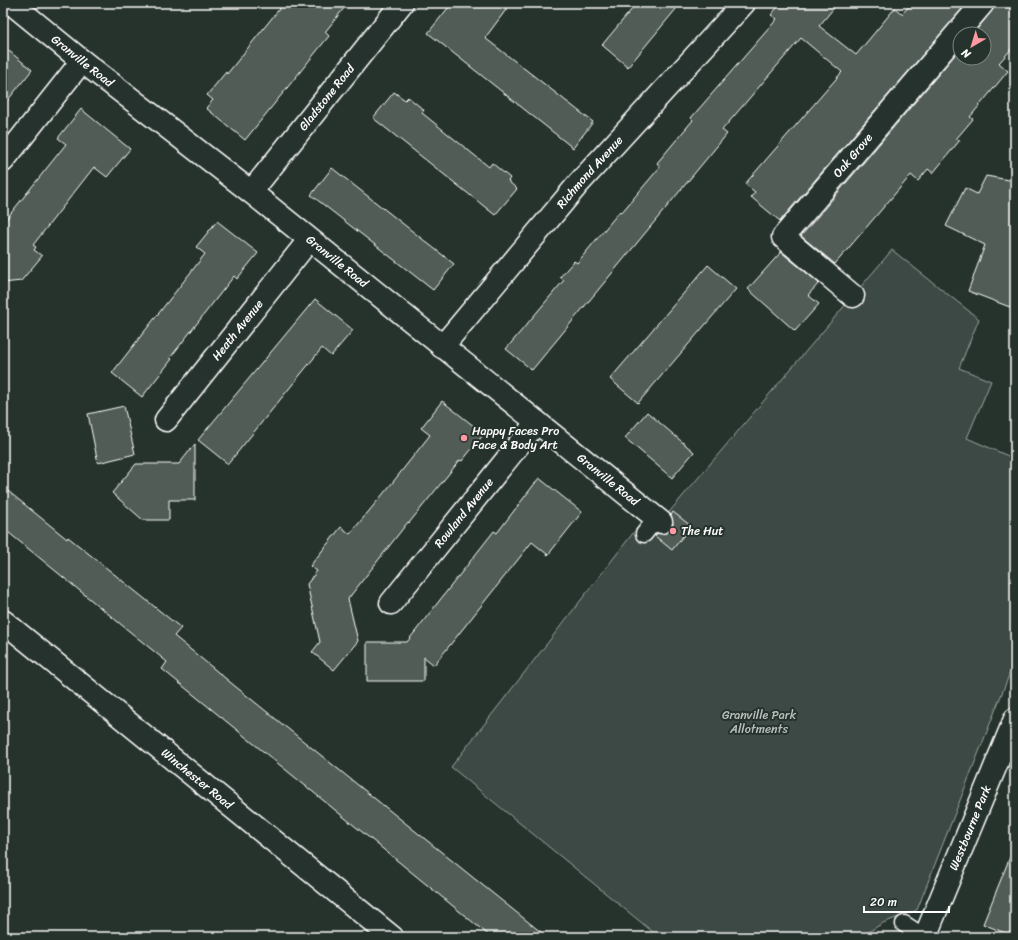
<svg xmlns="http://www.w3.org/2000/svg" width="1018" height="940" font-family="Sriracha,sans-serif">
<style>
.green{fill:#3e4944;stroke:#9ea4a2}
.building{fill:#515c57;stroke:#fff}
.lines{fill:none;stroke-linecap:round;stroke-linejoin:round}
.service-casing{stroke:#fff;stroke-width:19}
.minor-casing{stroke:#fff;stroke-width:25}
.tertiary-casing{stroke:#fff;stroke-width:25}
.service{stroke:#26332d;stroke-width:16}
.minor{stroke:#26332d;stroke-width:22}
.tertiary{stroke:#26332d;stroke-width:22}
.poi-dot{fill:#ff9aa2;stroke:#26332d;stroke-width:1.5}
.labels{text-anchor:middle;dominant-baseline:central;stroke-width:4;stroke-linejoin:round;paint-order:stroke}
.street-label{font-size:12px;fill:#fff;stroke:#26332d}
.poi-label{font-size:12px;fill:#fff;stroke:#26332d;text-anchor:start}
.park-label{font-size:12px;fill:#bbbfbe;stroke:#26332d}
</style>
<rect width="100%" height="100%" fill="#26332d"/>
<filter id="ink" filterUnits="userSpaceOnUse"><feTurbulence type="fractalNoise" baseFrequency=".025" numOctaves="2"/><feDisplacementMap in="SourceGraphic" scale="8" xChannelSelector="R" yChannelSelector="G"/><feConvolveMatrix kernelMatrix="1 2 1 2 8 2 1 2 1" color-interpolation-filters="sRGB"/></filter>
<g filter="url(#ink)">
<polygon class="green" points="892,250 979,319 959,368 991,381 967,438 1015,459 1015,660 917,910 883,923 860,937 659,937 451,767 637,528 648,537"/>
<g class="building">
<polygon points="284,3 348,3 325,32 329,36 245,140 206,108 213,100 207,95 226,72 227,74"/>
<polygon points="452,3 511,3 485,38 593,122 573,148 428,33"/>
<polygon points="637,3 681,3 628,67 602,45"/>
<polygon points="781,3 838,3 819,26 856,55 895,8 902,14 912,3 967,3 780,221 751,197 755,192 745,184 842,72 801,38 722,130 727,134 532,370 506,349 564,280 560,277 574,261 577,263 620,211 622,212 660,167 657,163 693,120 691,118 777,19 771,15"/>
<polygon points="995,3 1015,3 1015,45 999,63 1008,71 970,117 973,119 956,139 960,140 933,173 928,169 918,181 911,175 835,264 801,236 960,49 960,58 984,58 984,34 973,34 992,11"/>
<polygon points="3,46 32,70 3,106"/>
<polygon points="394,92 405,100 408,97 424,110 422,113 489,167 492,163 510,178 508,181 517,189 495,215 373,118"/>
<polygon points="81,109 130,149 107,177 94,167 33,245 36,247 34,250 42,256 21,281 3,283 3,223 66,144 58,138"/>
<polygon points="332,168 454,264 433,290 311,195"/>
<polygon points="986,176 1015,181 1015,309 968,291 985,245 946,226 965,188 977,194"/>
<polygon points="217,221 258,253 237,279 234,276 170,358 172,359 142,397 112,373 205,254 196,247"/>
<polygon points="781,252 819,283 808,295 819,304 795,331 748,289"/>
<polygon points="708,265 736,289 638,403 610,379"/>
<polygon points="315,299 353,330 331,356 322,348 228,464 198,440"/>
<polygon points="442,401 484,434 462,461 460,460 409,523 408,522 348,599 358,641 334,670 312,652 320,642 307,584 317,571 310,566 341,527 350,534 393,482 430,435 421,428"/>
<polygon points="124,406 135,454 98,463 88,414"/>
<polygon points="647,412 694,452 672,478 625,438"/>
<polygon points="195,444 195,500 169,500 169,520 143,520 112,493 136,464 179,464"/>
<polygon points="539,478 582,512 548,555 532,542 434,665 424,657 424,681 367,681 367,642 407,642 494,531 497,533"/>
<polygon points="3,487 67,539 68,537 181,628 174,636 236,687 547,937 491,937 162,669 167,662 3,528"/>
<polygon points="673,512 691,526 672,550 655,536 657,533 666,533 671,530 673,524 671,515"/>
<polygon points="1014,847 1015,847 1015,937 983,924"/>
</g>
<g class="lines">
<g class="service-casing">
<g id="service">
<polyline points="644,534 656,519"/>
<polyline points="904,924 924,937"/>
</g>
</g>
<g class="minor-casing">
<g id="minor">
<path id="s1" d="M11,3L82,61L251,192L661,522"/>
<polyline points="3,161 82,61"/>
<path id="s2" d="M251,192L402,3"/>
<path id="s3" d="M853,296L783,237L983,3"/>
<path id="s4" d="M442,347L579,183L744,3"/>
<path id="s5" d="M166,420L309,240"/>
<path id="s6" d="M391,603L537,422"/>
<path id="s7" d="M925,937L1015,719"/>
</g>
</g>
<g class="tertiary-casing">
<g id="tertiary">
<path id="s8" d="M3,621L392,937"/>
</g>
</g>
<use href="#service" class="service"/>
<use href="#minor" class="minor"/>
<use href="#tertiary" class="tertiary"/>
</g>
</g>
<g class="poi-dot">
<circle cx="464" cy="438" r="4"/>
<circle cx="673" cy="531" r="4"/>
</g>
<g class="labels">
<g class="street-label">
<text stroke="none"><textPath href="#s1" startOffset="92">Granville Road</textPath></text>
<text stroke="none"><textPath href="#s2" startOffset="121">Gladstone Road</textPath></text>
<text stroke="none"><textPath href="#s3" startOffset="199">Oak Grove</textPath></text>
<text stroke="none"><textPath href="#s4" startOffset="229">Richmond Avenue</textPath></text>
<text stroke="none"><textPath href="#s1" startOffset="416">Granville Road</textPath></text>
<text stroke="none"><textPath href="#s5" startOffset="115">Heath Avenue</textPath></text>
<text stroke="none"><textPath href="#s1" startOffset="764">Granville Road</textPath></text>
<text stroke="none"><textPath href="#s6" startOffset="116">Rowland Avenue</textPath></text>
<text stroke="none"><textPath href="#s8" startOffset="250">Winchester Road</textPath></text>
<text stroke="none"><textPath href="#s7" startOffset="118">Westbourne Park</textPath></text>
</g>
<g class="poi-label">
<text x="472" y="431">Happy Faces Pro<tspan x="472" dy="14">Face &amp; Body Art</tspan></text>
<text x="681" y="531">The Hut</text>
</g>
<g class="park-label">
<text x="759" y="715">Granville Park<tspan x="759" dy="14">Allotments</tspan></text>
</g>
</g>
<rect width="1018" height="940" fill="none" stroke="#26332d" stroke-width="16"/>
<rect x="8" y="8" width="1002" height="924" fill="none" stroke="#fff" stroke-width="1.5" filter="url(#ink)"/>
<g transform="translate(972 46) rotate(218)"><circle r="19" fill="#26332d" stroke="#7d8581"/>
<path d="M0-3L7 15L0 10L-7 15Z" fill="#ff9aa2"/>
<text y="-6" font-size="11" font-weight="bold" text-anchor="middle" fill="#ffffff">N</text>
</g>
<path d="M864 906v6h85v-6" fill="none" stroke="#ffffff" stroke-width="2"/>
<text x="870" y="906" font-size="12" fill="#ffffff" stroke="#26332d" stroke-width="3" paint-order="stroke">20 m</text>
</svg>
